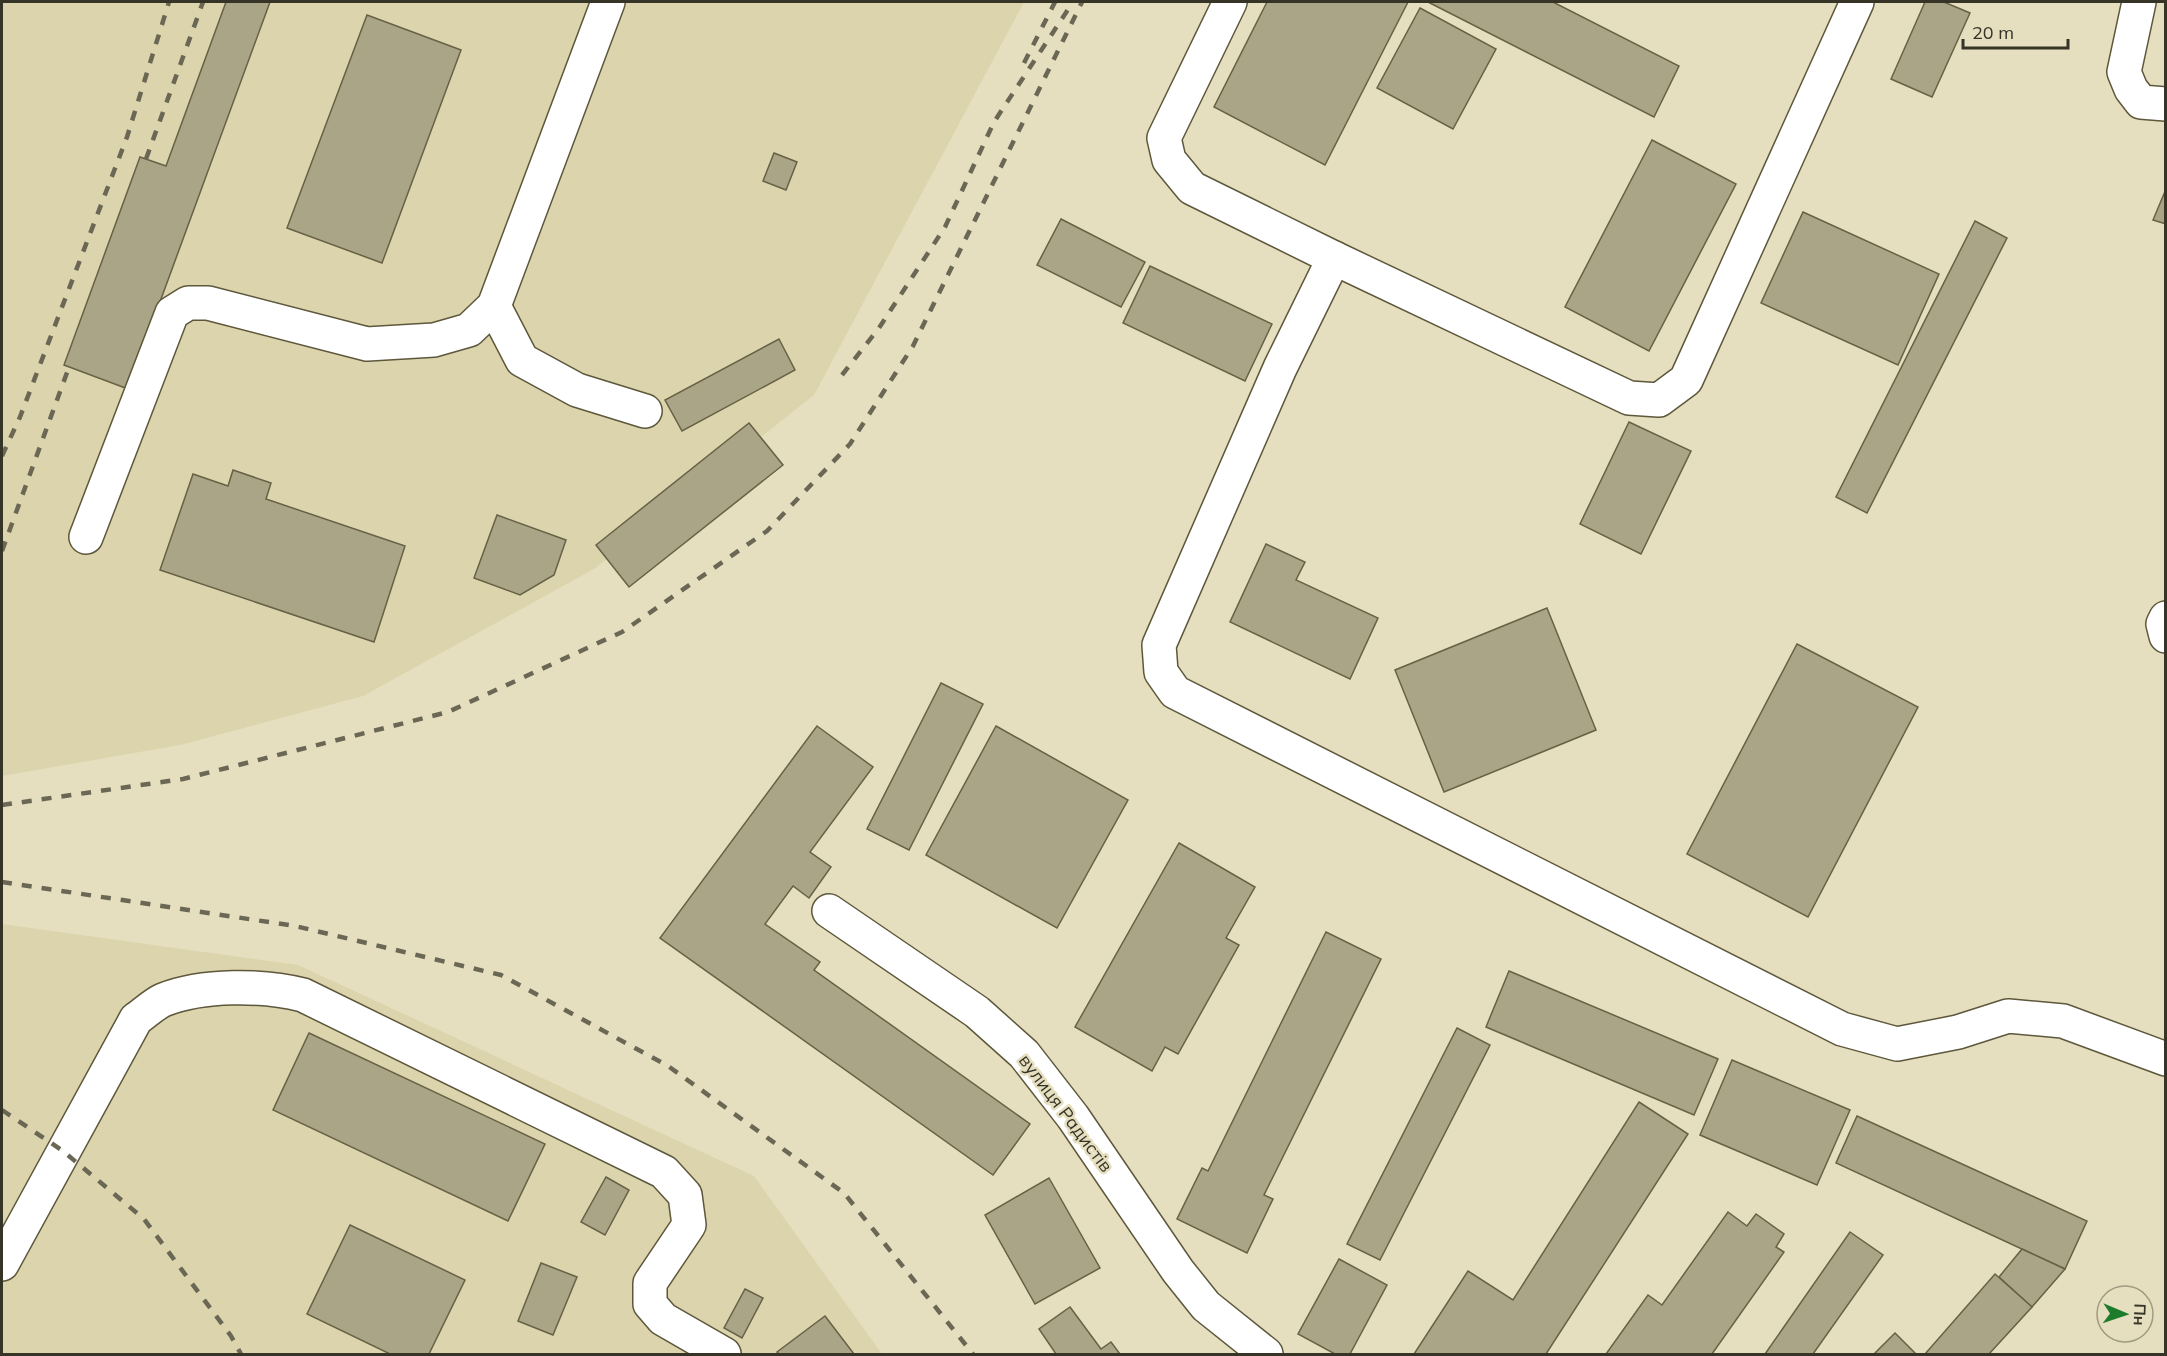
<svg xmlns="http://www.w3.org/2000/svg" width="2167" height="1356" font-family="Mulish,sans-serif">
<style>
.built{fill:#dcd4ad}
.building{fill:#aba587;stroke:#676145;stroke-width:1.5}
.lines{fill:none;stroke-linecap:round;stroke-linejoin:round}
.minor-casing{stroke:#5d573b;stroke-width:36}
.minor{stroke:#fff;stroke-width:33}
.rail{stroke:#6b6755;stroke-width:4.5;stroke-dasharray:10 10;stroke-linecap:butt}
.labels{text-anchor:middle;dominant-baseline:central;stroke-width:5;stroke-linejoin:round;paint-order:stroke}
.street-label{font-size:18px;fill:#363327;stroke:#e5dfbf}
</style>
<rect width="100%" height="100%" fill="#e5dfbf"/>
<g class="built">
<polygon points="2,2 1024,2 814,395 594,569 363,696 180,745 2,776"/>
<polygon points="2,924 298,965 754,1176 882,1354 2,1354"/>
</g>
<g class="building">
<polygon points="226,2 270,2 128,389 64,365 140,157 166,166"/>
<polygon points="1267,2 1408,2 1325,165 1214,107"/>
<polygon points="1428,2 1553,2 1679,66 1654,117"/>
<polygon points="1925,2 1944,2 1970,13 1932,97 1891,79"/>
<polygon points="1420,8 1496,49 1453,129 1377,88"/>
<polygon points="367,15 461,50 382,263 287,228"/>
<polygon points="1652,140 1736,184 1649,351 1565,307"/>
<polygon points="774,153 797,162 786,190 763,181"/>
<polygon points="2166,189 2166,224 2153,220"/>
<polygon points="1803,212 1939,274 1898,365 1761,303"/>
<polygon points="1061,219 1145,262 1121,307 1037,265"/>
<polygon points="1975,221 2007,238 1867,513 1836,497"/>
<polygon points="1150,266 1272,324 1245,381 1123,323"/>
<polygon points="779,339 795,370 682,431 665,400"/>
<polygon points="1629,422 1691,451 1641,554 1580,524"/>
<polygon points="749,423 783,465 629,587 596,545"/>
<polygon points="233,470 271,483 266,499 405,546 374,642 160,570 193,474 228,486"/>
<polygon points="497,515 566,540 554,575 520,595 474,578"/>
<polygon points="1266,544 1305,562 1296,580 1378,618 1350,679 1230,622"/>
<polygon points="1547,608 1596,730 1444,792 1395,670"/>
<polygon points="1797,644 1918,707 1808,917 1687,854"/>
<polygon points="941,683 983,704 909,850 867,829"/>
<polygon points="817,726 873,767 810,852 831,867 809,898 793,886 765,924 820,962 814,970 1030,1124 993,1175 660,938"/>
<polygon points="996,726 1128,800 1057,928 926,855"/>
<polygon points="1179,843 1255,887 1226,938 1239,945 1178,1054 1165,1047 1152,1071 1075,1027"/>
<polygon points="1326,932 1381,959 1264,1195 1273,1199 1247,1253 1177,1219 1202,1168 1208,1171"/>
<polygon points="1509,971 1718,1059 1694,1115 1486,1027"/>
<polygon points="1457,1028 1490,1045 1380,1260 1347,1244"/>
<polygon points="309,1033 545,1144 508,1221 273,1110"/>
<polygon points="1732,1060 1850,1110 1817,1185 1700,1135"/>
<polygon points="1639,1102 1688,1134 1546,1354 1414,1354 1468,1271 1513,1300"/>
<polygon points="1857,1116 2087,1221 2065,1269 1836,1163"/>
<polygon points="606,1177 629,1190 605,1235 581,1222"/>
<polygon points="1049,1178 1100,1268 1035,1304 985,1215"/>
<polygon points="1728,1212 1747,1226 1756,1214 1784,1234 1776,1247 1784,1252 1712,1354 1606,1354 1648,1295 1662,1305"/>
<polygon points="350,1225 465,1280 429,1354 390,1354 307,1314"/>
<polygon points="1850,1232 1883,1255 1813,1354 1765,1354"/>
<polygon points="2022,1249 2065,1269 2032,1307 1999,1277"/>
<polygon points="1339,1259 1387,1285 1350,1354 1335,1354 1298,1334"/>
<polygon points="541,1263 577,1277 553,1335 518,1321"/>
<polygon points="1995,1274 2032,1307 1989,1354 1925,1354"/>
<polygon points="745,1289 763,1298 742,1338 724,1328"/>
<polygon points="1070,1307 1101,1349 1111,1342 1120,1354 1056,1354 1039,1329"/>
<polygon points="825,1316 854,1354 779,1354 777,1352"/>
<polygon points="1895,1333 1916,1354 1874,1354"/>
</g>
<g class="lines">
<g class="minor-casing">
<g id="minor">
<polyline points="1230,2 1164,138 1169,160 1192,188 1334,258 1629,398 1659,400 1686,380 1857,2"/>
<polyline points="2139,2 2124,72 2131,89 2141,102 2166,104"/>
<polyline points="1334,258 1280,368 1159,645 1161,672 1175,692 1842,1029 1897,1044 1958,1032 2008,1016 2063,1021 2166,1059"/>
<polyline points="494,306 522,360 577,390 645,411"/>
<polyline points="86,537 172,313 188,303 208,303 367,344 434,340 469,330 494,306 608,2"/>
<polyline points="2166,618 2163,624 2166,636"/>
<polyline points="829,911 977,1012 1024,1054 1073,1117 1178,1271 1206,1306 1266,1354"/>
<path d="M2,1264L136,1019C145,1013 154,1004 163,1000C203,984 263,985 303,995L664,1172L685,1195L689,1225L650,1283V1304L663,1319L724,1354"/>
</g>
</g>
<use href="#minor" class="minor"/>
<g class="rail">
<polyline points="1024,63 1055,2"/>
<polyline points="146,159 203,2"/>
<polyline points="842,375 879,328 945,227 994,122 1073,2"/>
<polyline points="2,456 20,417 127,137 169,2"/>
<polyline points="2,551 69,367"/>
<polyline points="2,805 183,779 448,712 622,632 767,531 850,444 913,346 1082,2"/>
<polyline points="2,882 295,926 501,975 668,1066 844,1193 973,1354"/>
<polyline points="2,1110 63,1151 144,1219 231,1336 241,1354"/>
</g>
</g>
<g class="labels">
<g class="street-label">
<text transform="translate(1066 1113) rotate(53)">вулиця Радистів</text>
</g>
</g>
<rect width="2167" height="1356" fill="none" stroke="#363327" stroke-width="6"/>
<g transform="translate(2125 1314) rotate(92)"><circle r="28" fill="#e5dfbf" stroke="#9f9a82" stroke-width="1.5"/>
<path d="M0-4.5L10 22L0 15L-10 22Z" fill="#1d7b2c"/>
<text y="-9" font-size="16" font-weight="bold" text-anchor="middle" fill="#363327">Пн</text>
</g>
<path d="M1963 39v9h105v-9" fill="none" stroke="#363327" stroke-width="3"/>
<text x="1972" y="39" font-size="18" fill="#363327" stroke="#e5dfbf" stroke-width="4.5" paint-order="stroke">20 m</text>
</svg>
